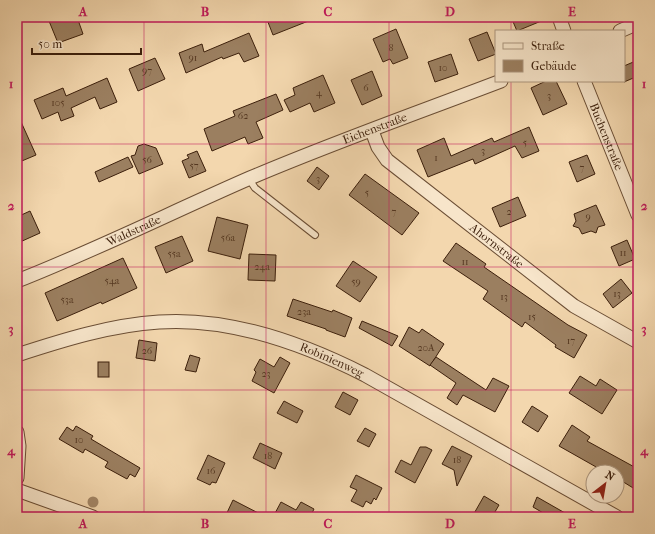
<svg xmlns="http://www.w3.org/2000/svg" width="655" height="534" font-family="'IM FELL French Canon',serif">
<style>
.building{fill:#9b7f60;stroke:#3c1f0b}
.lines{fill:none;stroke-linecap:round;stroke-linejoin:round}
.lane-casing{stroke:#6a4d34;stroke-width:8}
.street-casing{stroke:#6a4d34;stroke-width:15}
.lane{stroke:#f7e5ca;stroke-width:6}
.street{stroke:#f7e5ca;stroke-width:13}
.tree{fill:#a38767}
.grid{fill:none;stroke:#c2185b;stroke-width:1;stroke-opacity:0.55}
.labels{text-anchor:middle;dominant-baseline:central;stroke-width:3;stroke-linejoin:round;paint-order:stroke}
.number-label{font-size:10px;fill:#543720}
.street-label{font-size:12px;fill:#3c1f0b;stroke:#f7e5ca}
.neatline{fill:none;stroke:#c2185b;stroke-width:1.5}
.grid-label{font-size:13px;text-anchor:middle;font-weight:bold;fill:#c2185b}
</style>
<rect width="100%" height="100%" fill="#f3d7ae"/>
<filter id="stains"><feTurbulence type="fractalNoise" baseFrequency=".005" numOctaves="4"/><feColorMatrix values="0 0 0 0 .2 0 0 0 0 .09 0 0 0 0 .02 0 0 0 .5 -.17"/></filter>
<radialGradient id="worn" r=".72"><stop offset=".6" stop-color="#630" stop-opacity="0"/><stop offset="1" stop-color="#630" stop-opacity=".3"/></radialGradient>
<g class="building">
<polygon points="59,17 77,17 83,34 58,43 49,21"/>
<polygon points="266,17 316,17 316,18 273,35"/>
<polygon points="511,17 551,17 517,31"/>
<polygon points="396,29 408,58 393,64 390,59 383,62 373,39"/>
<polygon points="487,32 496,54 478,61 469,39"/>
<polygon points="249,33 259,56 244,62 239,53 223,59 222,57 186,73 179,53 202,44 204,52"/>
<polygon points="451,54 458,74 435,82 428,62"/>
<polygon points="155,58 165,79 138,91 129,69"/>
<polygon points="638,60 638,76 624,82 624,66"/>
<polygon points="372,71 382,96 362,105 351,80"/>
<polygon points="323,75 335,103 314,112 310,103 290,112 284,100 295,95 293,88"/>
<polygon points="107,78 117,102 100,109 95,97 71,108 74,116 61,121 58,112 42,119 34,100 63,88 66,96"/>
<polygon points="546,81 556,81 567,104 543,115 531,88"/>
<polygon points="276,94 283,110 256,122 263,138 248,144 245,137 212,151 204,129 235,116 233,111"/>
<polygon points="17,113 36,155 17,163"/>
<polygon points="529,127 539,151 522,158 515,146 475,164 473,159 428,177 417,150 444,138 451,156 492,138 494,142"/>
<polygon points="144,144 156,148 163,164 139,174 131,156 135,155 138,146"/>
<polygon points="197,151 206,171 189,178 182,161 189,158 187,155"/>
<polygon points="587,155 595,174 577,182 569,162"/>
<polygon points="128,157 133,167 99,182 95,172"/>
<polygon points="317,167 329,176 319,190 307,181"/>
<polygon points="365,174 419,213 402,235 349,195"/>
<polygon points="518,197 526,216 500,227 492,208"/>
<polygon points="596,205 605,225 598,227 596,233 591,231 582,234 579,228 573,226 576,221 574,214"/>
<polygon points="30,211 40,233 20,242 17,234 17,217"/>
<polygon points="217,217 248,225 240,259 208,251"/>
<polygon points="182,236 193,261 166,273 155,247"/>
<polygon points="627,240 635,259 619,266 611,247"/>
<polygon points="456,243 486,264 484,267 568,325 587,335 574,358 555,347 556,345 525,322 522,327 483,299 488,291 443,261"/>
<polygon points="249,254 276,255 275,281 248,280"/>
<polygon points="123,258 137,288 102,304 101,302 57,321 45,293"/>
<polygon points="353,261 377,277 360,302 336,286"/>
<polygon points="621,279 632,293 613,308 603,294"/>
<polygon points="293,299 332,312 333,310 352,318 345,337 326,330 326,329 287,316"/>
<polygon points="362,321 398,336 392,346 359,328"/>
<polygon points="409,327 419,333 422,329 444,344 430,366 399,346"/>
<polygon points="139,340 157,343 155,361 136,358"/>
<polygon points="190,355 200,358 196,372 185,370"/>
<polygon points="280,357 290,363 274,393 252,381 256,372 254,370 260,359 274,367"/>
<polygon points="436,357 486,390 493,378 509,386 495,412 463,395 457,405 447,398 456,383 430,365"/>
<rect x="98" y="362" width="11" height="15"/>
<polygon points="580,376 596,386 600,379 617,390 602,414 569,393"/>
<polygon points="343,392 358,400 350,415 335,407"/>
<polygon points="284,401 303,411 297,423 277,413"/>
<polygon points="532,406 548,416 538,432 522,422"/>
<polygon points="572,425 590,437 587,441 638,469 638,491 617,478 617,472 605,472 559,446"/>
<polygon points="76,426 93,436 91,439 140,468 135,477 130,474 127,479 105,467 108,462 85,449 83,453 59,439 67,427 73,431"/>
<polygon points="365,428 376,434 369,447 357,441"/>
<polygon points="260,443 282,453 275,469 253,458"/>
<polygon points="452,446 472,456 457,486 454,470 442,464"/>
<polygon points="420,447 426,447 432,450 415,483 395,472 401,460 411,465"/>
<polygon points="208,455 225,463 216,483 212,482 210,485 197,479"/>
<polygon points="356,475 382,488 376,500 374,498 371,504 366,501 363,507 351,501 357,490 350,487"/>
<polygon points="484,496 499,505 492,517 472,517"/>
<polygon points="537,497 572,517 550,517 533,507"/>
<polygon points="233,500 266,517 225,517"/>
<polygon points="281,502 296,510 301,502 314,509 310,517 273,517"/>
</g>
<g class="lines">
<g class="lane-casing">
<polyline id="lane" points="249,179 255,188 315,235"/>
</g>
<g class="street-casing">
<g id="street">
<polyline points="559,17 564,31"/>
<polyline points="620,31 638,23"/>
<path id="s1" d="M584,81L638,215"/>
<path id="s2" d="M372,131L378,147L387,160L574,306L638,342"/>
<path id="s3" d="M17,281C96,250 172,212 250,178C332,143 417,113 501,81"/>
<path id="s4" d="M17,355C63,340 111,325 159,322C230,317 302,343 365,375L617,517"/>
<polyline points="17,432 19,446 17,478"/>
<polyline points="17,490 93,517"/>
</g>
</g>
<use href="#lane" class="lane"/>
<use href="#street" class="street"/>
</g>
<circle class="tree" cx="93" cy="502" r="5.5"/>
<path class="grid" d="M144,17V517M266,17V517M389,17V517M511,17V31M511,81V517M17,144H638M17,267H638M17,390H638"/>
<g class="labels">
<g class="number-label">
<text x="391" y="48">8</text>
<text x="193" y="58">91</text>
<text x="443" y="68">10</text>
<text x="147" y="71">97</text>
<text x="366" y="88">6</text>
<text x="319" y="93">4</text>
<text x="549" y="96">3</text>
<text x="58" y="103">105</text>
<text x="243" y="116">62</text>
<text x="525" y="143">5</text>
<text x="483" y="151">3</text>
<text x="436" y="158">1</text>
<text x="147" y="160">56</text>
<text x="194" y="166">57</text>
<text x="582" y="168">7</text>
<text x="318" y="179">3</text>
<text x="367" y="193">5</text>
<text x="394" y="212">7</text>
<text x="509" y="212">2</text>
<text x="588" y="217">9</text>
<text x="228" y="238">56a</text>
<text x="623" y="253">11</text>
<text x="174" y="254">55a</text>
<text x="465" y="262">11</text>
<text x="262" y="267">24a</text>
<text x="112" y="281">54a</text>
<text x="356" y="282">59</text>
<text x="617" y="294">13</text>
<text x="504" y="297">13</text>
<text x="67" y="300">53a</text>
<text x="304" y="312">23a</text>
<text x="532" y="317">15</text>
<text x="571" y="341">17</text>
<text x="426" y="348">20A</text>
<text x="147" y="351">26</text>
<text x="266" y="374">23</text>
<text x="79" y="440">10</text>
<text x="268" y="456">18</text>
<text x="457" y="460">18</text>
<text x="211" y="471">16</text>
</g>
<g class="street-label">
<text stroke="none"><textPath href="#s3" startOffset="389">Eichenstraße</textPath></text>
<text stroke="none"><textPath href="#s1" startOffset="60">Buchenstraße</textPath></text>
<text stroke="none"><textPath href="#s3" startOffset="127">Waldstraße</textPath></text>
<text stroke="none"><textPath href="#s2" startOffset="172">Ahornstraße</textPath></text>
<text stroke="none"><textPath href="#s4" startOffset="325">Robinienweg</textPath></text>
</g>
</g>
<rect width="655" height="534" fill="none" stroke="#f3d7ae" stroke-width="44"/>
<rect x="495" y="30" width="130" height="52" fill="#f7e5ca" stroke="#ac967e"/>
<rect x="503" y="43" width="20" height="6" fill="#f7e5ca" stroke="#ac967e"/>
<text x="531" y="50" font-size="12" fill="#3c1f0b">Straße</text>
<rect x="503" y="60" width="20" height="12" fill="#9b7f60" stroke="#ac967e"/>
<text x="531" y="70" font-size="12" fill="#3c1f0b">Gebäude</text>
<g transform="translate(605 484) rotate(31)"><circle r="19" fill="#f7e5ca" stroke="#ac967e"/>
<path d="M0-3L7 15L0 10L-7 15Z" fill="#8f2418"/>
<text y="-6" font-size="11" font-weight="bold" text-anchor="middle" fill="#3c1f0b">N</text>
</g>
<path d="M32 48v6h109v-6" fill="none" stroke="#3c1f0b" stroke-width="2"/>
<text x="38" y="48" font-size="12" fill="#3c1f0b" stroke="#f7e5ca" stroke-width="3" paint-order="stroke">50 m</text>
<rect x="22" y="22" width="611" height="490" class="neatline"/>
<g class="grid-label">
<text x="83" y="16">A</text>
<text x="205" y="16">B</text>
<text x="328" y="16">C</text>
<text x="450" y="16">D</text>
<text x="572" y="16">E</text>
<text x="11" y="88">1</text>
<text x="644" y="88">1</text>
<text x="11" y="210">2</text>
<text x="644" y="210">2</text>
<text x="11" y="333">3</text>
<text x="644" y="333">3</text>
<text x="11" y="455">4</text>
<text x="644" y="455">4</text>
<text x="83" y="528">A</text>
<text x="205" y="528">B</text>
<text x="328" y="528">C</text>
<text x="450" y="528">D</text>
<text x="572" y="528">E</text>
</g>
<rect width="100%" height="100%" filter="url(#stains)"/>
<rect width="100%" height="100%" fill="url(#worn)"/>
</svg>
